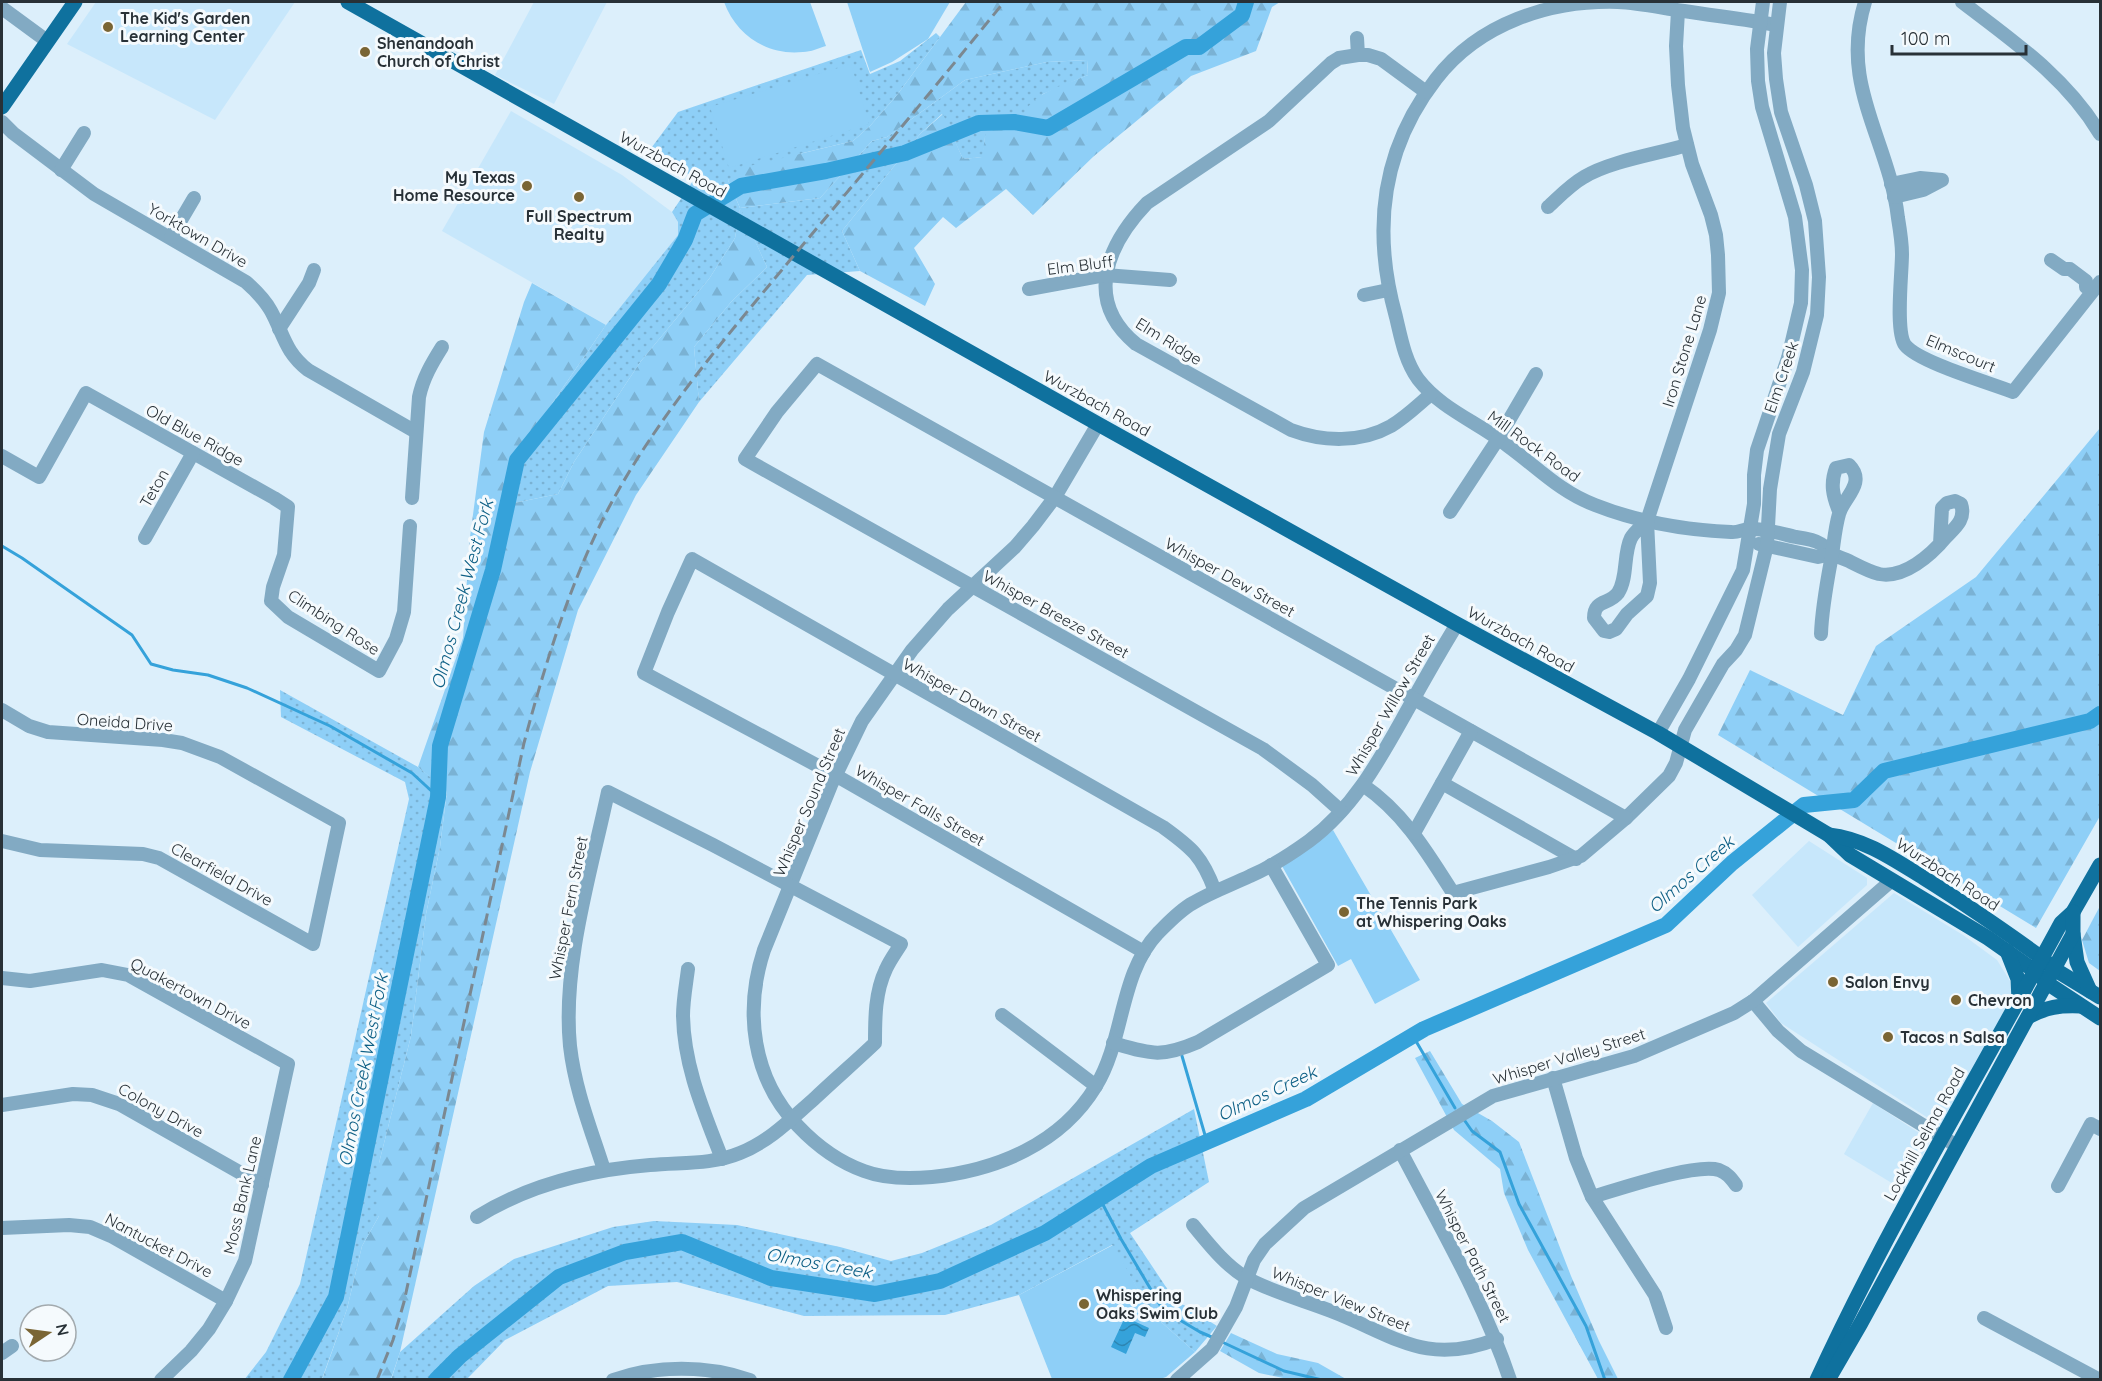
<svg xmlns="http://www.w3.org/2000/svg" width="2102" height="1381" font-family="Quicksand,sans-serif">
<style>
.built{fill:#c7e7fb}
.grass{fill:url(#grass-dots)}
.forest{fill:url(#forest-firs)}
.pitch{fill:#8ecff7}
.water{fill:url(#water-waves)}
.lines{fill:none;stroke-linecap:round;stroke-linejoin:round}
.stream{stroke:#35a2da;stroke-width:3}
.river{stroke:#35a2da;stroke-width:16}
.minor{stroke:#82aac3;stroke-width:14}
.major{stroke:#0f719e;stroke-width:15}
.rail{stroke:#7b8891;stroke-width:3;stroke-dasharray:12 6;stroke-linecap:butt}
.poi-dot{fill:#7a6534;stroke:#f5fafd;stroke-width:2}
.labels{text-anchor:middle;dominant-baseline:central;stroke-width:6;stroke-linejoin:round;paint-order:stroke}
.poi-label{font-size:16px;font-weight:bold;fill:#283137;stroke:#f5fafd;text-anchor:start}
.street-label{font-size:16px;fill:#283137;stroke:#f5fafd}
.water-label{font-size:18px;font-style:italic;fill:#0d5f85;stroke:#f5fafd}
</style>
<defs>
<pattern id="grass-dots" width="8" height="8" patternUnits="userSpaceOnUse" patternTransform="scale(1.5)"><rect width="8" height="8" fill="#8ecff7"/><path d="M2 2h.1M6 6h.1" fill="none" stroke="#7ab2d4" stroke-width="1.8" stroke-linecap="round"/></pattern>
<pattern id="forest-firs" width="22" height="20" patternUnits="userSpaceOnUse" patternTransform="scale(1.5)"><rect width="22" height="20" fill="#8ecff7"/><path d="M5 1l3.5 6h-7zM16 11l3.5 6h-7z" fill="#7ab2d4"/></pattern>
<pattern id="water-waves" width="16" height="10" patternUnits="userSpaceOnUse" patternTransform="scale(1.5)"><rect width="16" height="10" fill="#35a2da"/><path d="M0 5q4-4 8 0t8 0" fill="none" stroke="#2d85b2"/></pattern>
</defs>
<rect width="100%" height="100%" fill="#dceffb"/>
<g class="built">
<polygon points="96,2 295,2 215,120 67,44"/>
<polygon points="534,2 607,2 554,104 495,75"/>
<polygon points="511,111 622,175 672,212 678,222 678,235 606,325 442,231"/>
<polygon points="1809,841 1867,878 1867,885 1798,947 1752,895"/>
<polygon points="1894,893 1963,935 1997,960 2010,981 2012,993 1985,1053 1942,1127 1781,1023 1766,1003"/>
<polygon points="1873,1103 1930,1140 1905,1191 1844,1154"/>
</g>
<g class="grass">
<polygon points="936,33 940,37 897,95 870,126 853,141 803,153 728,180 740,208 820,198 872,141 887,137 965,80 1047,62 1087,60 1088,75 1043,94 1022,118 985,137 983,157 963,159 942,114 920,134 842,231 860,271 807,275 699,402 694,347 731,302 767,267 740,209 735,238 709,279 641,361 574,462 558,494 514,503 514,485 553,402 606,325 678,235 678,222 672,212 695,178 649,151 678,112 861,50 870,74 900,61"/>
<polygon points="280,690 418,767 447,790 440,847 426,914 411,1036 379,1163 379,1216 362,1246 347,1309 322,1379 244,1380 266,1352 300,1284 409,799 405,782 281,717"/>
<polygon points="1194,1109 1209,1182 1130,1233 1174,1299 1217,1326 1195,1352 1152,1314 1112,1245 1019,1295 945,1315 804,1316 677,1282 608,1286 505,1340 467,1379 391,1380 400,1352 474,1286 514,1259 613,1227 654,1221 737,1225 840,1247 891,1261 922,1253 991,1225"/>
</g>
<g class="forest">
<path d="M966,2H1280L1272,7L1256,51L1191,76L1094,156L1033,215L1006,189L956,228L943,217L914,248L935,284L925,306L860,271L842,231L920,134L943,114L963,159L982,157L985,137L991,118H1022C1031,92 1065,85 1088,75L1087,60L1047,62L965,80L887,137L872,141L820,198L740,208L767,267L731,302L694,347L699,402L636,495L578,610L530,772L400,1352L391,1379L322,1380L347,1309L362,1246L379,1216V1163L411,1036L426,914L440,847L447,791L418,767L463,638L470,537L484,432L524,302L532,283L606,325L553,402L514,485V503L558,494L574,462L641,361L709,279L735,238L740,208L728,180L749,166L853,141L870,126L897,95Z"/>
<polygon points="2100,428 2100,816 2036,928 1718,735 1750,670 1843,715 1876,646 1976,577"/>
<polygon points="2100,906 2100,971 2089,963 2082,940"/>
<polygon points="1430,1051 1462,1104 1492,1121 1519,1142 1571,1276 1599,1341 1618,1379 1598,1379 1528,1250 1504,1193 1500,1169 1454,1130 1415,1058"/>
<polygon points="1231,1333 1277,1354 1318,1363 1346,1379 1288,1379 1259,1373 1220,1351"/>
</g>
<g class="pitch">
<path d="M724,2H810L826,46C819,48 811,52 803,52C767,56 736,35 724,2Z"/>
<polygon points="847,2 950,2 928,39 892,62 870,72"/>
<polygon points="851,64 869,124 729,168 710,107"/>
<polygon points="1333,830 1420,980 1375,1004 1351,959 1338,966 1282,866"/>
<polygon points="1113,1245 1152,1314 1195,1352 1166,1377 1160,1379 1052,1379 1019,1295"/>
</g>
<polygon class="water" points="1125,1317 1149,1328 1145,1337 1135,1333 1126,1354 1111,1347"/>
<g class="lines">
<g class="stream">
<polyline points="2,546 22,558 132,635 151,664 173,670 208,675 247,688 330,726 412,773 438,797"/>
<polyline points="1413,1036 1455,1108"/>
<polyline points="1182,1056 1207,1142"/>
<polyline points="1465,1121 1472,1131 1500,1152 1519,1204 1586,1326 1605,1380"/>
<polyline points="1100,1199 1121,1239 1163,1310 1200,1332 1214,1338"/>
<polyline points="1220,1341 1284,1371 1322,1380"/>
</g>
<g class="river">
<polyline points="291,1380 336,1297 438,797 440,746 493,570 517,460 659,284 685,240 695,214 741,186 826,171 905,153 979,123 1014,122 1048,128 1186,47 1199,47 1242,15 1246,2"/>
<polyline points="436,1380 460,1356 559,1277 625,1252 682,1242 771,1278 875,1294 940,1281 1045,1233 1151,1166 1306,1099 1424,1029 1666,925 1732,863 1804,805 1854,800 1884,771 2090,721 2100,714"/>
</g>
<g class="minor">
<path d="M1865,2C1839,86 1889,139 1898,218C1900,230 1902,242 1902,254C1902,274 1895,331 1905,345C1918,362 1990,383 2013,392L2100,282"/>
<path d="M1962,2C2013,41 2067,78 2100,134"/>
<polyline points="2,8 47,41"/>
<path d="M1776,25C1746,19 1715,16 1684,11C1662,8 1640,3 1618,2C1550,0 1479,23 1436,79C1381,150 1372,231 1396,317C1401,338 1405,361 1418,379C1442,410 1478,422 1508,446C1537,467 1560,492 1595,505C1638,522 1685,530 1731,532C1738,533 1743,529 1750,529C1764,528 1782,534 1796,537C1804,538 1815,540 1821,544C1825,546 1827,550 1831,553C1836,557 1843,558 1849,561C1859,566 1868,571 1879,574C1904,579 1931,555 1946,537C1956,527 1966,519 1961,504L1955,501L1947,503L1942,508L1940,544"/>
<polyline points="1357,38 1358,55"/>
<path d="M1426,92L1381,59L1368,55H1358L1339,58L1331,63L1269,121L1147,203C1106,246 1084,301 1136,344L1291,430C1323,442 1361,443 1391,426C1406,417 1418,405 1431,394"/>
<path d="M2,122L13,133L94,194L246,282C255,290 265,300 271,311C284,335 285,352 308,370L416,432"/>
<polyline points="61,170 84,133"/>
<polyline points="1891,184 1920,178 1942,180 1923,190 1894,197"/>
<path d="M1548,207C1559,197 1570,185 1584,177C1610,161 1657,154 1687,145"/>
<polyline points="171,237 194,198"/>
<polyline points="2051,260 2064,269 2070,269 2086,281 2086,287"/>
<polyline points="1029,289 1105,275 1170,280"/>
<polyline points="1364,295 1388,290"/>
<polyline points="279,329 309,283 314,270"/>
<path d="M1098,424L1055,497L1033,526L1015,547L948,609L912,650L862,721L831,785L764,950C744,1011 752,1078 798,1126C816,1145 839,1162 864,1171C885,1179 910,1179 932,1177C997,1170 1061,1144 1096,1086C1125,1038 1119,974 1158,933C1169,922 1180,910 1193,903C1211,892 1231,885 1250,876C1271,867 1291,854 1309,841C1355,807 1381,757 1408,709C1424,680 1440,652 1457,624"/>
<polyline points="2,456 39,477 86,393 274,498 288,507 284,555 273,587 271,601 288,617 379,671 396,639 404,612 410,526"/>
<path d="M412,498L419,397C423,378 432,363 442,347"/>
<polyline points="1450,512 1498,439 1536,374"/>
<path d="M1647,521C1642,526 1634,532 1631,538C1623,554 1628,578 1618,593C1609,605 1594,599 1594,618L1604,631L1609,632L1616,629L1627,614L1647,596L1650,583L1647,521L1710,330L1719,293L1718,255L1716,235L1711,215L1692,164L1683,128L1678,85L1676,46L1678,11"/>
<polyline points="145,538 193,453"/>
<polyline points="1759,544 1818,557 1832,554"/>
<path d="M1821,634C1822,607 1827,582 1832,555C1834,542 1835,528 1839,514C1843,498 1867,483 1849,465L1836,468C1830,484 1833,496 1839,511"/>
<polyline points="2,710 29,726 48,732 163,740 182,743 220,757 339,823 313,944 159,858 143,854 40,850 2,841"/>
<polyline points="1658,733 1689,679 1743,570 1754,504 1754,475 1757,450 1788,358 1801,303 1802,270 1795,217 1762,107 1758,81 1757,49 1763,2"/>
<polyline points="1442,783 1576,859"/>
<path d="M1363,785C1404,813 1427,852 1453,893L1549,867L1581,856L1626,818L1669,776L1676,763L1685,730L1723,664L1736,650L1745,635L1767,545L1770,489L1779,434L1803,372L1817,315L1819,277L1815,221L1806,185L1781,112L1776,79L1774,53L1780,2"/>
<polyline points="1341,811 1312,785 1263,749 745,459 777,412 817,364 1626,818"/>
<polyline points="1414,833 1471,731"/>
<path d="M1144,952L835,775L644,673L668,612L692,559L1163,827C1192,848 1202,856 1215,891"/>
<path d="M688,969C686,985 683,1000 683,1016C684,1067 704,1112 722,1159"/>
<polyline points="2,978 30,981 102,970 128,975 288,1064 245,1261 226,1301 209,1329 191,1351 161,1380"/>
<polyline points="1753,1001 1778,1031 1801,1051 1957,1146"/>
<polyline points="1002,1015 1096,1086"/>
<path d="M1113,1043C1151,1054 1161,1058 1198,1042L1328,965L1271,865"/>
<polyline points="1553,1078 1576,1158 1592,1197 1655,1295 1666,1328"/>
<polyline points="2,1105 73,1094 92,1095 119,1104 262,1185"/>
<path d="M1400,1150C1439,1225 1483,1299 1510,1380"/>
<polyline points="2058,1186 2091,1124 2100,1129"/>
<path d="M1592,1197C1619,1189 1695,1163 1719,1170C1727,1173 1731,1178 1736,1185"/>
<path d="M477,1217C530,1184 588,1170 650,1165C682,1162 711,1165 740,1153C770,1141 791,1119 814,1099C834,1080 855,1062 875,1043C875,1018 875,992 886,969C890,960 896,952 901,944L713,845L608,792C591,872 562,965 570,1046C575,1090 591,1129 604,1170"/>
<path d="M1193,1225C1209,1244 1224,1264 1245,1277C1266,1290 1306,1301 1331,1311C1394,1335 1425,1367 1497,1339"/>
<polyline points="2,1228 69,1225 90,1227 111,1236 226,1301"/>
<polyline points="1984,1318 2100,1380"/>
<polyline points="2,1353 12,1346"/>
<path d="M613,1380C656,1365 707,1365 750,1380"/>
<polyline points="1177,1380 1212,1349 1236,1307 1254,1260 1265,1244 1304,1208 1493,1096 1634,1056 1734,1013 1753,1001 1891,881"/>
</g>
<g class="major">
<polyline points="348,2 1098,424 1457,624 1658,733 1829,835 1850,855 1988,938 2035,971 2047,983 2100,1018"/>
<polyline points="2,107 75,2"/>
<path d="M1829,835C1865,839 1893,859 1924,878C1964,903 2003,930 2042,958L2054,969L2100,997"/>
<polyline points="2073,934 2077,962 2090,991"/>
<polyline points="2007,951 2018,979 2019,1000"/>
<path d="M2028,1017C2046,1007 2060,1005 2081,1006"/>
<path d="M1817,1380C1889,1223 1979,1075 2061,923L2073,912L2100,865"/>
<polyline points="1828,1380 1861,1323 2073,934 2073,912"/>
</g>
<path class="rail" d="M377,1380L393,1340L404,1302L524,743C545,664 569,586 606,513C656,417 728,335 796,253C866,170 936,86 1004,2"/>
</g>
<g class="poi-dot">
<circle cx="108" cy="27" r="6"/>
<circle cx="365" cy="52" r="6"/>
<circle cx="527" cy="186" r="6"/>
<circle cx="579" cy="197" r="6"/>
<circle cx="1344" cy="912" r="6"/>
<circle cx="1833" cy="982" r="6"/>
<circle cx="1956" cy="1000" r="6"/>
<circle cx="1888" cy="1037" r="6"/>
<circle cx="1084" cy="1304" r="6"/>
</g>
<g class="labels">
<g class="poi-label">
<text x="120" y="18">The Kid's Garden<tspan x="120" dy="18">Learning Center</tspan></text>
<text x="377" y="43">Shenandoah<tspan x="377" dy="18">Church of Christ</tspan></text>
<text x="515" y="177" text-anchor="end">My Texas<tspan x="515" dy="18">Home Resource</tspan></text>
<text x="579" y="216" text-anchor="middle">Full Spectrum<tspan x="579" dy="18">Realty</tspan></text>
<text x="1356" y="903">The Tennis Park<tspan x="1356" dy="18">at Whispering Oaks</tspan></text>
<text x="1845" y="982">Salon Envy</text>
<text x="1968" y="1000">Chevron</text>
<text x="1900" y="1037">Tacos n Salsa</text>
<text x="1096" y="1295">Whispering<tspan x="1096" dy="18">Oaks Swim Club</tspan></text>
</g>
<g class="street-label">
<text transform="translate(673 164) rotate(29)">Wurzbach Road</text>
<text transform="translate(198 235) rotate(30)">Yorktown Drive</text>
<text transform="translate(1080 265) rotate(-7)">Elm Bluff</text>
<text transform="translate(1169 341) rotate(32)">Elm Ridge</text>
<text transform="translate(1684 351) rotate(-73)">Iron Stone Lane</text>
<text transform="translate(1961 353) rotate(23)">Elmscourt</text>
<text transform="translate(1781 377) rotate(-71)">Elm Creek</text>
<text transform="translate(1097 403) rotate(29)">Wurzbach Road</text>
<text transform="translate(195 435) rotate(29)">Old Blue Ridge</text>
<text transform="translate(1534 446) rotate(36)">Mill Rock Road</text>
<text transform="translate(154 488) rotate(-60)">Teton</text>
<text transform="translate(1230 577) rotate(29)">Whisper Dew Street</text>
<text transform="translate(1056 614) rotate(29)">Whisper Breeze Street</text>
<text transform="translate(334 622) rotate(33)">Climbing Rose</text>
<text transform="translate(1521 639) rotate(29)">Wurzbach Road</text>
<text transform="translate(972 700) rotate(29)">Whisper Dawn Street</text>
<text transform="translate(1390 705) rotate(-60)">Whisper Willow Street</text>
<text transform="translate(125 722) rotate(4)">Oneida Drive</text>
<text transform="translate(809 802) rotate(-67)">Whisper Sound Street</text>
<text transform="translate(920 805) rotate(30)">Whisper Falls Street</text>
<text transform="translate(222 874) rotate(29)">Clearfield Drive</text>
<text transform="translate(1948 874) rotate(33)">Wurzbach Road</text>
<text transform="translate(568 908) rotate(-79)">Whisper Fern Street</text>
<text transform="translate(191 993) rotate(28)">Quakertown Drive</text>
<text transform="translate(1569 1056) rotate(-17)">Whisper Valley Street</text>
<text transform="translate(161 1110) rotate(29)">Colony Drive</text>
<text transform="translate(1924 1134) rotate(-61)">Lockhill Selma Road</text>
<text transform="translate(242 1195) rotate(-77)">Moss Bank Lane</text>
<text transform="translate(159 1245) rotate(28)">Nantucket Drive</text>
<text transform="translate(1473 1256) rotate(63)">Whisper Path Street</text>
<text transform="translate(1341 1299) rotate(22)">Whisper View Street</text>
</g>
<g class="water-label">
<text transform="translate(462 594) rotate(-75)">Olmos Creek West Fork</text>
<text transform="translate(1691 874) rotate(-41)">Olmos Creek</text>
<text transform="translate(363 1070) rotate(-79)">Olmos Creek West Fork</text>
<text transform="translate(1267 1093) rotate(-25)">Olmos Creek</text>
<text transform="translate(819 1263) rotate(10)">Olmos Creek</text>
</g>
</g>
<rect width="2102" height="1381" fill="none" stroke="#283137" stroke-width="6"/>
<g transform="translate(48 1333) rotate(77)"><circle r="28" fill="#f5fafd" stroke="#a3aaae" stroke-width="1.5"/>
<path d="M0-4.5L10 22L0 15L-10 22Z" fill="#7a6534"/>
<text y="-9" font-size="16" font-weight="bold" text-anchor="middle" fill="#283137">N</text>
</g>
<path d="M1892 45v9h134v-9" fill="none" stroke="#283137" stroke-width="3"/>
<text x="1901" y="45" font-size="18" fill="#283137" stroke="#f5fafd" stroke-width="4.5" paint-order="stroke">100 m</text>
</svg>
